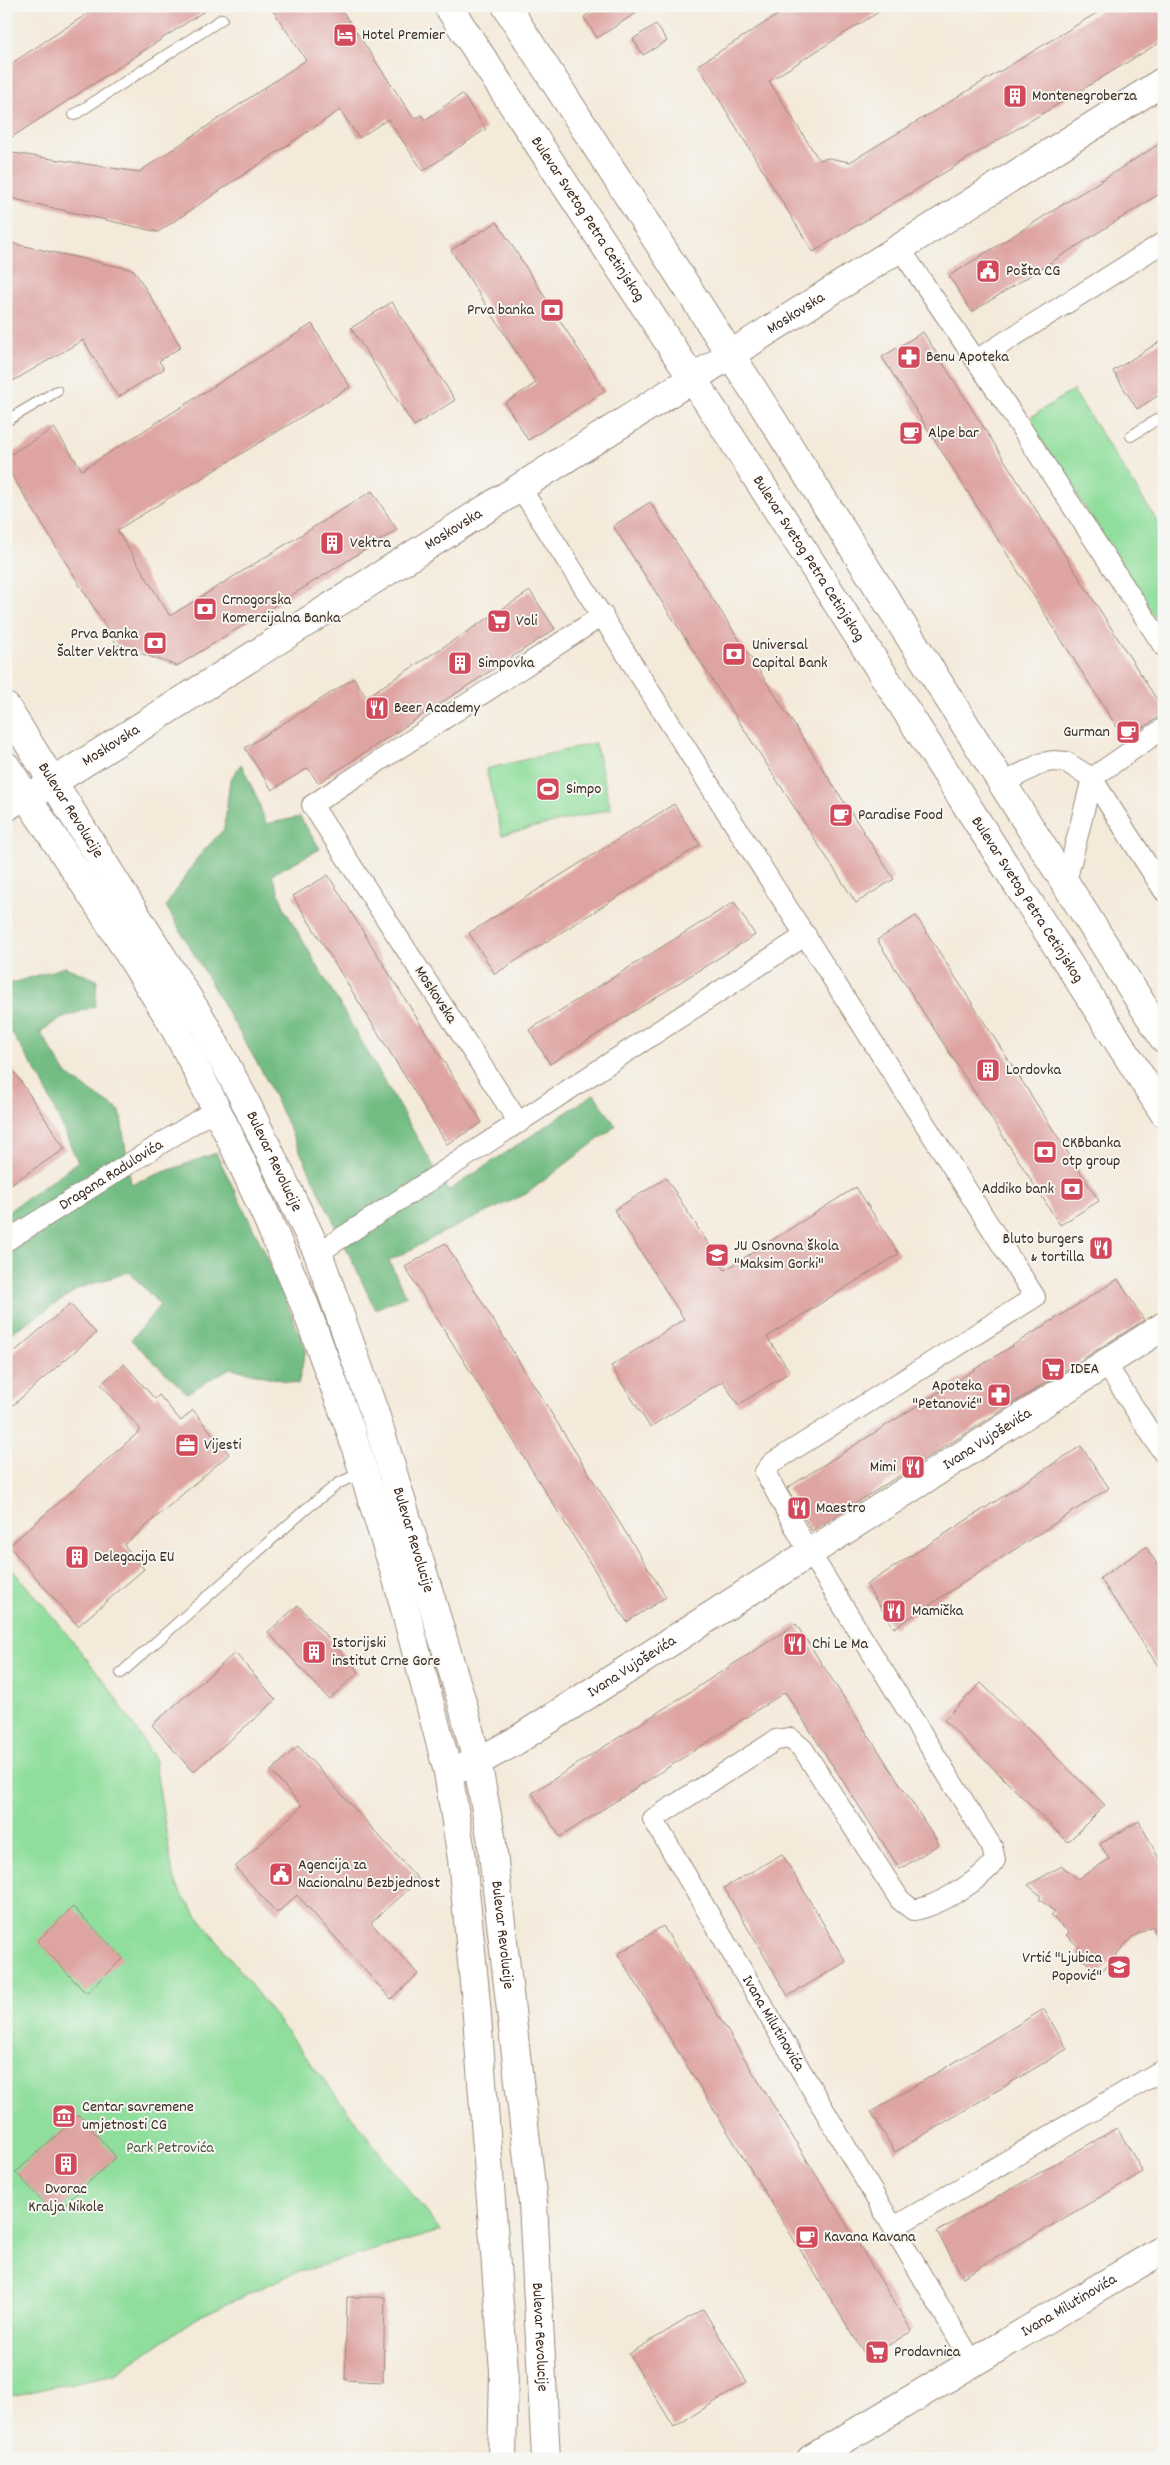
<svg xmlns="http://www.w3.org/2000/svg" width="1170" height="2465" font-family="Dekko,sans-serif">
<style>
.green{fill:#8fde9c;stroke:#65845d}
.forest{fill:#73bd84;stroke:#577451}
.building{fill:#dea4a2}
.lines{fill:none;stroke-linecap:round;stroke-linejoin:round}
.lane-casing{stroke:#988a7c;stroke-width:12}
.street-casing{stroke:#988a7c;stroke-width:22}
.secondary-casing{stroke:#988a7c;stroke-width:30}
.lane{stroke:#fff;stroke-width:10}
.street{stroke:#fff;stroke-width:20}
.secondary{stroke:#fff;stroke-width:28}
.labels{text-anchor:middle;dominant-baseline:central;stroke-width:4;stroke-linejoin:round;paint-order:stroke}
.poi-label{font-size:16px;fill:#3b2a1e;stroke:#f6f6f2;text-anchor:start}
.street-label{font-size:16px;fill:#3b2a1e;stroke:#f6f6f2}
.park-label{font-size:16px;fill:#50573e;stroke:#f6f6f2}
</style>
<rect width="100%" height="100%" fill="#f6f6f2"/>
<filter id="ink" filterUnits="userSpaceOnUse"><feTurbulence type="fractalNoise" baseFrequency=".02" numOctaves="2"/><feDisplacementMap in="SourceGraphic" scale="10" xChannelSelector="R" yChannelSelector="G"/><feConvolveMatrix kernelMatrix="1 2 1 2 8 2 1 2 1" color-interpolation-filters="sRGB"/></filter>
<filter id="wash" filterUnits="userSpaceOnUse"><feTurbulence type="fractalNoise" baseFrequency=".0096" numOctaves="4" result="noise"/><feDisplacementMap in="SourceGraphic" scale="20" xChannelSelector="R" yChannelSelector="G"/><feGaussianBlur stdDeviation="1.12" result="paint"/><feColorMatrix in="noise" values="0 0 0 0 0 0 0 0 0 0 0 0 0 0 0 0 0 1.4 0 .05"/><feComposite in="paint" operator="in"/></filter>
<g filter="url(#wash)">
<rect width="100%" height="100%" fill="#f4eada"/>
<g class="green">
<polygon points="1073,390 1164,532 1164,631 1028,419"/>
<polygon points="595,743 611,809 502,835 486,769"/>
<polygon points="6,1563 45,1607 106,1683 154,1757 173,1875 181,1894 440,2231 292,2274 196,2318 115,2374 6,2397"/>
</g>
<g class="forest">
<polygon points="241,764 257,798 266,824 300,817 320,849 272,874 285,910 448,1191 594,1094 616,1126 526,1194 444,1232 389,1261 406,1296 375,1309 264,1075 166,906 198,857 224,829 230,780"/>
<polygon points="65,967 97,980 95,1006 58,1020 40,1032 67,1075 120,1111 131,1184 216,1153 264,1250 306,1349 298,1384 230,1368 187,1393 131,1340 160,1305 129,1272 80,1288 6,1336 6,1213 78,1162 41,1079 6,1024 6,985"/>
</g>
<g id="blocks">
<g class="building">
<polygon points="99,6 212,6 6,141 6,67"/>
<polygon points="270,6 339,6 414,119 421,115 425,120 462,94 486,129 423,171 388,119 359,138 340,110 158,232 6,197 6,152 139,172 306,60"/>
<polygon points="600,6 647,6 597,38 584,17"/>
<polygon points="792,6 888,6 769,81 819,160 829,158 850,162 1108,6 1164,6 1164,40 813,252 698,65"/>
<polygon points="656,24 667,41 643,55 633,39"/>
<polygon points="1164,141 1164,191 972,312 949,276"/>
<polygon points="497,222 605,391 528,440 505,403 536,383 451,250"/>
<polygon points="6,242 134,270 181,347 159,361 164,369 118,397 83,340 6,385"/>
<polygon points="392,302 455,400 414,426 351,328"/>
<polygon points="312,324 350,387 117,530 170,616 372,491 397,530 177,666 117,645 6,466 6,457 54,428 82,470"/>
<polygon points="923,332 1164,711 1164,716 1157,718 1125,740 882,357"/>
<polygon points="1164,339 1164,392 1137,409 1113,371"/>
<polygon points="650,502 894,879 856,903 613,526"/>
<polygon points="530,591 555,629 318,783 308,768 272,790 245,748 354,678 366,697"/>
<polygon points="674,804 700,845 495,974 469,933"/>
<polygon points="328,875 482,1123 447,1144 293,896"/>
<polygon points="734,902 755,935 550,1064 529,1030"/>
<polygon points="916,916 1099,1201 1060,1225 877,940"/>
<polygon points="6,1059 65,1149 6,1187"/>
<polygon points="666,1178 725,1270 856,1187 899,1254 767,1337 790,1372 738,1405 723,1381 650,1427 611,1366 684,1319 614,1210"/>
<polygon points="445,1243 666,1597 627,1622 405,1267"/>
<polygon points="1118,1279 1144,1320 812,1531 787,1488"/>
<polygon points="70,1304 96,1333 6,1411 6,1359"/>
<polygon points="124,1364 155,1399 159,1395 181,1421 193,1410 229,1454 124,1545 144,1569 78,1626 9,1546 141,1430 101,1384"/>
<polygon points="1081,1446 1109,1488 894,1628 866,1585"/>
<polygon points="1146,1547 1164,1575 1164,1675 1100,1578"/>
<polygon points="298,1605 359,1672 329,1699 268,1632"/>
<polygon points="796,1624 939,1844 900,1869 785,1692 560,1837 532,1793"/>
<polygon points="235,1653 276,1700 193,1772 152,1725"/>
<polygon points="981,1683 1105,1805 1068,1842 944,1720"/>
<polygon points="298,1746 419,1880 371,1923 418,1974 391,1999 297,1895 277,1913 235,1867 302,1806 271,1771"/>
<polygon points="1139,1821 1164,1868 1164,1946 1152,1926 1132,1937 1099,1974 1076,1953 1080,1948 1066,1935 1069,1932 1051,1916 1055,1912 1039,1899 1041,1896 1028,1885 1062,1866 1078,1879 1109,1859 1100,1844"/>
<polygon points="782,1854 846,1962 788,1996 724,1888"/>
<polygon points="73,1907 123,1958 86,1993 37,1941"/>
<polygon points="663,1926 912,2331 867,2358 618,1954"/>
<polygon points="1044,2009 1067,2049 895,2152 871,2112"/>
<polygon points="79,2115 116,2157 54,2214 16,2172"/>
<polygon points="1117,2128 1143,2172 963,2277 937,2232"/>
<polygon points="347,2297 385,2297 383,2382 345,2380"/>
<polygon points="703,2309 747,2382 674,2427 629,2354"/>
</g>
</g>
</g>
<g filter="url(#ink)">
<use href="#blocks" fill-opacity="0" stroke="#988a7c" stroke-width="1"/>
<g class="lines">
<g class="lane-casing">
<g id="lane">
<polyline points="74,115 222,19"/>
<polyline points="6,421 57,391"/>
<polyline points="1131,436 1164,415"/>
<polyline points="121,1673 306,1509 339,1483 363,1472"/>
</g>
</g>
<g class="street-casing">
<g id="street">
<polyline points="899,247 1005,403 1164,647"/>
<polyline points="976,360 1164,242"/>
<path id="s1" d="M520,487L1035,1297L772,1463L765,1472L802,1540L992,1847L995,1860C982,1880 937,1907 913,1910L900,1900L803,1749L790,1738L776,1740L653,1819L973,2363"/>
<polyline points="1092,778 1164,728"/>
<polyline points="1003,783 1042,763 1053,761 1066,762 1092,778 1164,891"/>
<polyline points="6,812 27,798"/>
<polyline points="1065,886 1092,778"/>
<polyline points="519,1123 312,805 603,615"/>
<path id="s2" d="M6,1241L216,1109"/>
<polyline points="318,1253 806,935"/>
<polyline points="1106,1364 1164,1454"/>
<polyline points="894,2227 1164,2069"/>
</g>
</g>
<g class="secondary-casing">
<g id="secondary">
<path id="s3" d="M448,6L730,436L1164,1113"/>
<polyline points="506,6 763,405 1164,1039"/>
<path id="s4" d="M6,707L203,1022L243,1097L318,1253L377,1420L462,1702L477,1762L491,1836L533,2203L546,2459"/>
<polyline points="6,766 101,909 168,1016 192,1060 229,1135 268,1220 305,1306 350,1429 397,1579 448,1772 462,1859 476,2003 504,2371 502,2459"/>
<path id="s5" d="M39,791L1164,81"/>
<path id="s6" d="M461,1768L477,1762L514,1742L1164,1326"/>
<path id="s7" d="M811,2459L1164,2249"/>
</g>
</g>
<use href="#lane" class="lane"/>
<use href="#street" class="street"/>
<use href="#secondary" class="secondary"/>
</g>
</g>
<defs>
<g id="hotel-square" transform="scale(1.25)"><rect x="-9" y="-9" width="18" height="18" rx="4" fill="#d1495b" stroke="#f6f6f2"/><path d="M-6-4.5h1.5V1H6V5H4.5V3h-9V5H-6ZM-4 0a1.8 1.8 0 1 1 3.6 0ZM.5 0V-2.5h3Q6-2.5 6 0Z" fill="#fff"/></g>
<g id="building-square" transform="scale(1.25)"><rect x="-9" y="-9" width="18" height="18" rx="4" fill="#d1495b" stroke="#f6f6f2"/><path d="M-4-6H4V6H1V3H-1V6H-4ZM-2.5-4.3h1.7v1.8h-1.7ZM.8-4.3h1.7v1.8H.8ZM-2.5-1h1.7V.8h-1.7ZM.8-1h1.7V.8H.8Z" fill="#fff"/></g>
<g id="civic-square" transform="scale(1.25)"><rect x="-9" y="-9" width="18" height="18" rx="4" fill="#d1495b" stroke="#f6f6f2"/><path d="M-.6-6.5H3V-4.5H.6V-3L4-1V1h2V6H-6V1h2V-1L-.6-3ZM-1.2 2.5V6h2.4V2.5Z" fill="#fff"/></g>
<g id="bank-square" transform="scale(1.25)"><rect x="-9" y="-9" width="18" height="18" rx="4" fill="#d1495b" stroke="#f6f6f2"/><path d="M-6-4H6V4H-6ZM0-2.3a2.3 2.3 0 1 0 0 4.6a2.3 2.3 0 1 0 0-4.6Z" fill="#fff"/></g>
<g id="pharmacy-square" transform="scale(1.25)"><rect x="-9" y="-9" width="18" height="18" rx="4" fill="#d1495b" stroke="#f6f6f2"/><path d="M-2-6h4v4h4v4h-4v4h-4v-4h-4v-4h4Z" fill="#fff"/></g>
<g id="cafe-square" transform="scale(1.25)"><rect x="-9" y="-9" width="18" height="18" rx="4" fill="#d1495b" stroke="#f6f6f2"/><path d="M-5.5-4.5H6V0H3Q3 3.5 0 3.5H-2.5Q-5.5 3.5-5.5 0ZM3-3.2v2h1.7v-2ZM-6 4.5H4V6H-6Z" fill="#fff"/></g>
<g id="supermarket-square" transform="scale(1.25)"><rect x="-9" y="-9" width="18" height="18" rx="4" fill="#d1495b" stroke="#f6f6f2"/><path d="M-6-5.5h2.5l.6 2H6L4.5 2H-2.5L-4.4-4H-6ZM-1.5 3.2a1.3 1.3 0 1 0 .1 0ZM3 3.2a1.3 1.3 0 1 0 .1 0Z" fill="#fff"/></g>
<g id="restaurant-square" transform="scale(1.25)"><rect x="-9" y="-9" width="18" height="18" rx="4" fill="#d1495b" stroke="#f6f6f2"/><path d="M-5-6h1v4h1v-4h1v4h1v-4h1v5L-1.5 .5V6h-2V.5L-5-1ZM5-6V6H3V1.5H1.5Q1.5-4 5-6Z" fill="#fff"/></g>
<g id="stadium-square" transform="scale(1.25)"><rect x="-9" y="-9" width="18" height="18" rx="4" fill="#d1495b" stroke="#f6f6f2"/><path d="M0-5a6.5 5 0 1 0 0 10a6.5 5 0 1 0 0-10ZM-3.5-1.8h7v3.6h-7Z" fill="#fff"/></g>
<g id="school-square" transform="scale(1.25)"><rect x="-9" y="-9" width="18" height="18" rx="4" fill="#d1495b" stroke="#f6f6f2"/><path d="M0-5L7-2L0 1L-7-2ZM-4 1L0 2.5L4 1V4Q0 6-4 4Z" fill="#fff"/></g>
<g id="office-square" transform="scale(1.25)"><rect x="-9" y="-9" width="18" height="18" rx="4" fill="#d1495b" stroke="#f6f6f2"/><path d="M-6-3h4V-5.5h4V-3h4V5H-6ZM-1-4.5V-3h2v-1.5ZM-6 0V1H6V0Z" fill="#fff"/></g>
<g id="museum-square" transform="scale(1.25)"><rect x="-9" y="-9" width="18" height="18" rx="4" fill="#d1495b" stroke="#f6f6f2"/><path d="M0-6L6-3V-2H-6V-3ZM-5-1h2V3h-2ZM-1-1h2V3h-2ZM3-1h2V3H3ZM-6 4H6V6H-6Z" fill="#fff"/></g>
</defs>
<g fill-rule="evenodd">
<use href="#hotel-square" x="345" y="35"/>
<use href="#building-square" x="1015" y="96"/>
<use href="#civic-square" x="988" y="271"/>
<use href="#bank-square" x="552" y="310"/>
<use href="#pharmacy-square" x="909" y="357"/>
<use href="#cafe-square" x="911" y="433"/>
<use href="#building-square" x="332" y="543"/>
<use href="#bank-square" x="205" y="609"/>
<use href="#supermarket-square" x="499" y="621"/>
<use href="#bank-square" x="155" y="643"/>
<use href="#bank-square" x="734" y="654"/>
<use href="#building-square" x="460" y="663"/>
<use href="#restaurant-square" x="377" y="708"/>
<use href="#cafe-square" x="1128" y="732"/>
<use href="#stadium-square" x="548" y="789"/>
<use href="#cafe-square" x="841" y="815"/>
<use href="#building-square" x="988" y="1070"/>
<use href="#bank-square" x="1045" y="1152"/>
<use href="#bank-square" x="1072" y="1189"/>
<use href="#restaurant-square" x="1101" y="1248"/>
<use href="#school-square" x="717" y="1255"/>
<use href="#supermarket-square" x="1053" y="1369"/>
<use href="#pharmacy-square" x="999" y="1395"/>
<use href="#office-square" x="187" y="1445"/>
<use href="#restaurant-square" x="913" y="1467"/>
<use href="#restaurant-square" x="799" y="1508"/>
<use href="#building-square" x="77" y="1557"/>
<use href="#restaurant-square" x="894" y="1611"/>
<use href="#restaurant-square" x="795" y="1644"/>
<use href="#building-square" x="314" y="1652"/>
<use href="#civic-square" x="281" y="1874"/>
<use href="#school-square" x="1119" y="1967"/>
<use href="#museum-square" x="64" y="2116"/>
<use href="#building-square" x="66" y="2164"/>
<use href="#cafe-square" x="807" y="2237"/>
<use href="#supermarket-square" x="877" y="2352"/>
</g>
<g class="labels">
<g class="poi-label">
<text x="362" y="35">Hotel Premier</text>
<text x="1032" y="96">Montenegroberza</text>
<text x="1006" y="271">Pošta CG</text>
<text x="534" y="310" text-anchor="end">Prva banka</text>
<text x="926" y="357">Benu Apoteka</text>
<text x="928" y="433">Alpe bar</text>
<text x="350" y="543">Vektra</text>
<text x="222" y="600">Crnogorska<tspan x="222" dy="18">Komercijalna Banka</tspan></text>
<text x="516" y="621">Voli</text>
<text x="138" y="634" text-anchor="end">Prva Banka<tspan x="138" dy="18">Šalter Vektra</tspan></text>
<text x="752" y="645">Universal<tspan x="752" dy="18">Capital Bank</tspan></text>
<text x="478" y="663">Simpovka</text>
<text x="394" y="708">Beer Academy</text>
<text x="1110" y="732" text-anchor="end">Gurman</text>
<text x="566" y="789">Simpo</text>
<text x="858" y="815">Paradise Food</text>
<text x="1006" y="1070">Lordovka</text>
<text x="1062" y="1143">CKBbanka<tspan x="1062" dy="18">otp group</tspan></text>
<text x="1054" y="1189" text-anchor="end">Addiko bank</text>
<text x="1084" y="1239" text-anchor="end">Bluto burgers<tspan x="1084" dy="18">&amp; tortilla</tspan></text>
<text x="734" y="1246">JU Osnovna škola<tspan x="734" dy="18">"Maksim Gorki"</tspan></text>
<text x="1070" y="1369">IDEA</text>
<text x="982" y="1386" text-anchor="end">Apoteka<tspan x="982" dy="18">"Petanović"</tspan></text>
<text x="204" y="1445">Vijesti</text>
<text x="896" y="1467" text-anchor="end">Mimi</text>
<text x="816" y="1508">Maestro</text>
<text x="94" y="1557">Delegacija EU</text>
<text x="912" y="1611">Mamička</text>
<text x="332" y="1643">Istorijski<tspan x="332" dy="18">institut Crne Gore</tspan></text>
<text x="812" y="1644">Chi Le Ma</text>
<text x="298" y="1865">Agencija za<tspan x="298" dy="18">Nacionalnu Bezbjednost</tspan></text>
<text x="1102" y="1958" text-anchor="end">Vrtić "Ljubica<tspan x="1102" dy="18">Popović"</tspan></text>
<text x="82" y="2107">Centar savremene<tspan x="82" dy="18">umjetnosti CG</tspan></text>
<text x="66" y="2189" text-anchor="middle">Dvorac<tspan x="66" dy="18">Kralja Nikole</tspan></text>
<text x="824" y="2237">Kavana Kavana</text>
<text x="894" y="2352">Prodavnica</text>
</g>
<g class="street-label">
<text stroke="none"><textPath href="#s3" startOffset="255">Bulevar Svetog Petra Cetinjskog</textPath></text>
<text stroke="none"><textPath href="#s5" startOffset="895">Moskovska</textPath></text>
<text stroke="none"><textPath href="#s5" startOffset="490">Moskovska</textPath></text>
<text stroke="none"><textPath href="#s3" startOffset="660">Bulevar Svetog Petra Cetinjskog</textPath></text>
<text stroke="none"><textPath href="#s5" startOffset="85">Moskovska</textPath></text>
<text stroke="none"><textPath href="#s4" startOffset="122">Bulevar Revolucije</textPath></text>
<text stroke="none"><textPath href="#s3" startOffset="1065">Bulevar Svetog Petra Cetinjskog</textPath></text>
<text transform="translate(435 995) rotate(57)">Moskovska</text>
<text stroke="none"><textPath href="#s4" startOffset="528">Bulevar Revolucije</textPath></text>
<text stroke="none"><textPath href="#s2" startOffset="124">Dragana Radulovića</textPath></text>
<text stroke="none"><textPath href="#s6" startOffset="621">Ivana Vujoševića</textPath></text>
<text stroke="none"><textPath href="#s4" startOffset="932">Bulevar Revolucije</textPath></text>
<text stroke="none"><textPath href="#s6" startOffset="199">Ivana Vujoševića</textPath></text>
<text stroke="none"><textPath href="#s4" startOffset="1338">Bulevar Revolucije</textPath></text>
<text stroke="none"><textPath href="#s1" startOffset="2442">Ivana Milutinovića</textPath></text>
<text stroke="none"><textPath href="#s7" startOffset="300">Ivana Milutinovića</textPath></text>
<text stroke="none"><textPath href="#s4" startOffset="1742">Bulevar Revolucije</textPath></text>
</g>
<g class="park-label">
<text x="170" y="2148">Park Petrovića</text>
</g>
</g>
<rect width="1170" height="2465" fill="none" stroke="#f6f6f2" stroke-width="25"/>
</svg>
